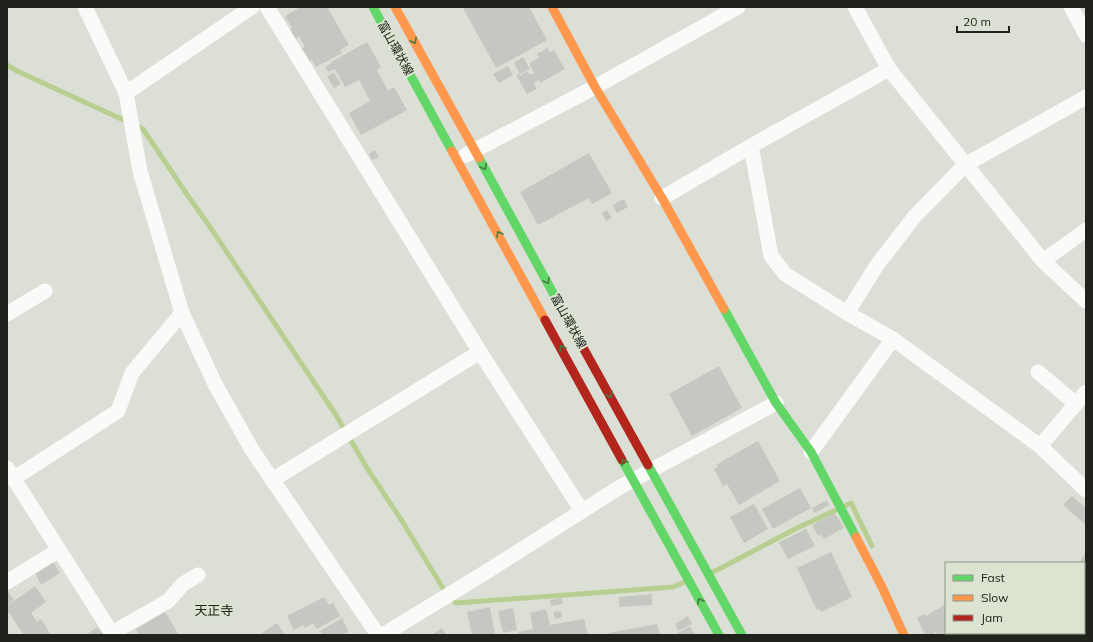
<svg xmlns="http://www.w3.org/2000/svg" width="1093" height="642" font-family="Mulish,'Noto Sans JP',sans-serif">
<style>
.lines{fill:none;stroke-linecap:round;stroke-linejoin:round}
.stream{stroke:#b9cf91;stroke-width:5}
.building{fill:#c5c8c0}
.street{stroke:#fafaf9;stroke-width:15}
.fast{stroke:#63d668;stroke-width:9}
.slow{stroke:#ff974d;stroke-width:9}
.jam{stroke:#b3261e;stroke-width:9}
.oneway{stroke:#427c42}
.labels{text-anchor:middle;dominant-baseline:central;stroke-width:4;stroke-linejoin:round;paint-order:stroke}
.street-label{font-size:12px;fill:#20221c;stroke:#dce3d1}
.neighbourhood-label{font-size:13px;fill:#20221c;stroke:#dce3d1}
</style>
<rect width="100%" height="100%" fill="#dbdfd5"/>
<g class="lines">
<g class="stream">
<polyline points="7,65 17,71 143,129 188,196 208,224 336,415 367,468 402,521 444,590 456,603 673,587 685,582"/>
<polyline points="845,506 851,503 872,546"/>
<polyline points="713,572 723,567 797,528 836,510"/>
</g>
</g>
<g class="building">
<polygon points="301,7 327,7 349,45 340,50 342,53 316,67 312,60 310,61 302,48 305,47 299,36 295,39 290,29 292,28 285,16"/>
<polygon points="465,7 529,7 547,40 496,68 463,8"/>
<polygon points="367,42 381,67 377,70 388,91 394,87 407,110 361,135 349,113 370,101 359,80 345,87 335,69 328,72 325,67 332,63 331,62"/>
<polygon points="547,48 550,52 554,50 565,69 540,83 539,80 534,83 537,89 527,94 516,75 519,73 520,76 527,71 530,75 534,73 529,63 539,58 537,54"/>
<polygon points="523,57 530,69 520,74 514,63"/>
<polygon points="508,66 513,75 499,83 493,74"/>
<polygon points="334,73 341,84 334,88 327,76"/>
<polygon points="375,150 379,157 372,160 369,154"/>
<polygon points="589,153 612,193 592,204 589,198 538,225 520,192"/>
<polygon points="624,199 628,207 617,213 612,205"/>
<polygon points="607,210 612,218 606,221 602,213"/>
<polygon points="719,366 742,408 692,436 669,394"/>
<polygon points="758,441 780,481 739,505 727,484 723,486 714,469 718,467 716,465"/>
<polygon points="800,488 811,508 773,529 762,509"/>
<polygon points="1072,496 1086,508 1086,525 1063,505"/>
<polygon points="827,500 829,505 814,513 812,508"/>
<polygon points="754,504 768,529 744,543 730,517"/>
<polygon points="835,513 844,528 824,539 821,534 818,536 812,525"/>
<polygon points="806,529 815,546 788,559 779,542"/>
<polygon points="831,552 852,597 821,612 819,609 817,610 797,568"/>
<polygon points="1086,552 1086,570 1084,569 1084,563 1079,563"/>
<polygon points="53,562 60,573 41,585 35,573"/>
<polygon points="35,586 46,602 31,613 37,622 41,619 51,635 24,635 7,610 7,606"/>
<polygon points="7,590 14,600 7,605"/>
<polygon points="652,594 652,605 619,607 619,597"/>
<polygon points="1085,594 1086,595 1086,628 1084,627"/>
<polygon points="324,597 329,605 333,603 340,616 317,629 313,623 305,628 303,625 294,630 287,616"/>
<polygon points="562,598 563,604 551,606 550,600"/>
<polygon points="946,604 946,633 942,635 938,635 936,632 931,635 925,635 917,618 925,614 926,616"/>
<polygon points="490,607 495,635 472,635 467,612"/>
<polygon points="513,608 517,630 503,633 498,611"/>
<polygon points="546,609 550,625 584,619 588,635 519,635 518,632 533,629 530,613"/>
<polygon points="561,611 562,617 555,619 553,612"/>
<polygon points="165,612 179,635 139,635 136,629"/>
<polygon points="688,616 692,624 678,631 675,624"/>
<polygon points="342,618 349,632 342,635 323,635 320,631"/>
<polygon points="277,623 285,635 259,635"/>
<polygon points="657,624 660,635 609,635 609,633"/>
<polygon points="690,626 695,635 674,635"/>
<polygon points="97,627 104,635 86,635"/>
<polygon points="442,628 446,635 432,635"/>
<polygon points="952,633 976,633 977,635 949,635"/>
<polygon points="1056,633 1071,633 1073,635 1054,635"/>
</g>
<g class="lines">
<g class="street">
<polyline points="85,7 126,93 140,171 182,313 215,384 252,450 378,635"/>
<polyline points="267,7 480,352 582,511"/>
<polyline points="855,7 889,69 1043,261 1086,301"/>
<polyline points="1071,7 1086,35"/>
<polyline points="126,93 252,7"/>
<polyline points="751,146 771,256 785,274 847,313 893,339 1040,446 1086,490"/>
<polyline points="466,155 595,87 738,7"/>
<polyline points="662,198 751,146 889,69"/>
<polyline points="1043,261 1086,230"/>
<polyline points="847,313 877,265 915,216 965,165 1086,97"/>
<polyline points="7,314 45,291"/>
<polyline points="1038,372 1076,404"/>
<polyline points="1040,446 1086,392"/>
<polyline points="811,452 893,339"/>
<polyline points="7,468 113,635"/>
<polyline points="13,479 118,411 132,373 182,313"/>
<polyline points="272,480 480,352"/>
<polyline points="7,582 59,550"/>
<polyline points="112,633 168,601 183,584 198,575"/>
<polyline points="383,635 486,572 620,487 776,403"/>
</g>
<g class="fast">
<polyline points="373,7 452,151"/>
<polyline points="479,158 570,324"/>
<polyline points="724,309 776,403 811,452 856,537"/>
<polyline points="622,460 719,635"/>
<polyline points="648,465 742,635"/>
</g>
<g class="slow">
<polyline points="395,7 479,158"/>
<polyline points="552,7 595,87 662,198 724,309"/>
<polyline points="452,151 545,320"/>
<polyline points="856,537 882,587 904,635"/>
</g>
<g class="jam">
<polyline points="545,320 622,460"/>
<polyline points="570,324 648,465"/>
</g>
</g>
<defs><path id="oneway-chevron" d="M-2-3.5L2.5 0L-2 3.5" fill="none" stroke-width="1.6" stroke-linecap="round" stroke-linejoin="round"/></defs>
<g class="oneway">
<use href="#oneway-chevron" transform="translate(414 41) rotate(61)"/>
<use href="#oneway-chevron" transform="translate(484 167) rotate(61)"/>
<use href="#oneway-chevron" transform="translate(499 234) rotate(-119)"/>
<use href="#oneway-chevron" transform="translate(547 281) rotate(61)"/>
<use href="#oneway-chevron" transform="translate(562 348) rotate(-119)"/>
<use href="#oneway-chevron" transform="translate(610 395) rotate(61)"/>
<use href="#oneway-chevron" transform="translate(624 462) rotate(-119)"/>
<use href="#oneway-chevron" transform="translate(700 601) rotate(-119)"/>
</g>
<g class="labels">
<g class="street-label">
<text transform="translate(396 48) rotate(61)">富山環状線</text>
<text transform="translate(569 321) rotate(61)">富山環状線</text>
</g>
<g class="neighbourhood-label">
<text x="214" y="610">天正寺</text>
</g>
</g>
<rect width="1093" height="642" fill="none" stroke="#20221c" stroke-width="16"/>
<rect x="945" y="562" width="140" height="72" fill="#dce3d1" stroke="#919689"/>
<rect x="953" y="575" width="20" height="6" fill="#63d668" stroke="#919689"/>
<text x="981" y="582" font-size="12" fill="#20221c">Fast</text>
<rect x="953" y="595" width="20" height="6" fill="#ff974d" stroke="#919689"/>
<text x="981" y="602" font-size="12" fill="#20221c">Slow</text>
<rect x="953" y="615" width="20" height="6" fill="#b3261e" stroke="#919689"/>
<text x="981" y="622" font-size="12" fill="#20221c">Jam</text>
<path d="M957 26v6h52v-6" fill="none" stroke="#20221c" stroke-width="2"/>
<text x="963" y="26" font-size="12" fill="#20221c" stroke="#dce3d1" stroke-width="3" paint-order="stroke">20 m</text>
</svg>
